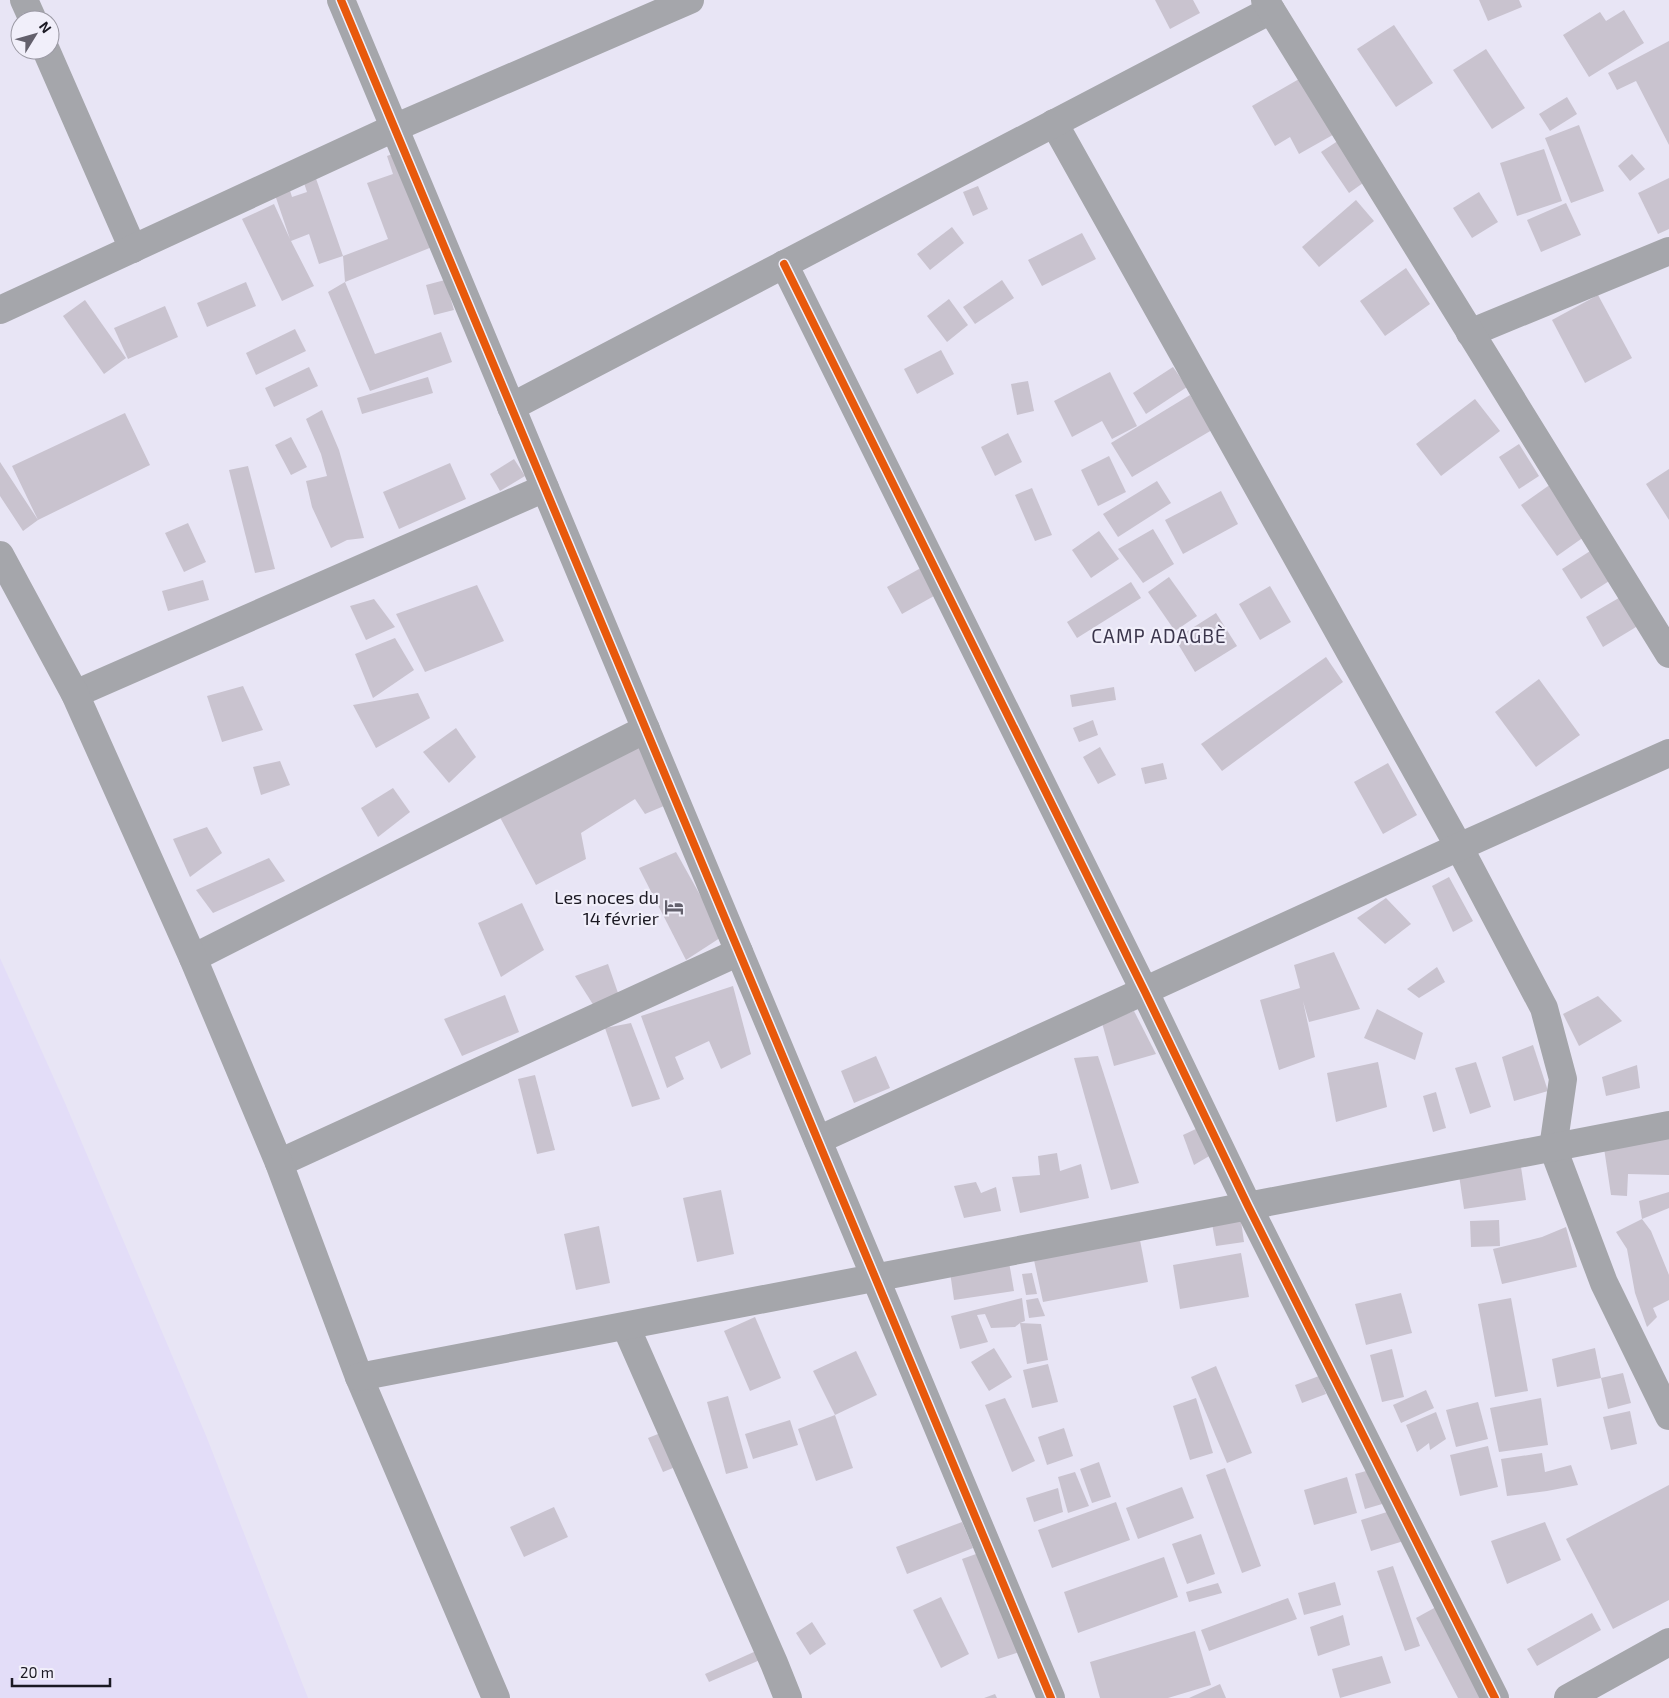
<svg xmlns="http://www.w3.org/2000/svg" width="1669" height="1698" font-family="'Exo 2',sans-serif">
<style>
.built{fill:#e3ddf8}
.building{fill:#c9c3cf}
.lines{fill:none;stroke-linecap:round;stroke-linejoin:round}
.minor{stroke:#a5a6ab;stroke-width:28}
.tertiary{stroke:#a5a6ab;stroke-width:28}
.cycleway-casing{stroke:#f1effa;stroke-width:11}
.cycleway{stroke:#e8590c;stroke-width:8}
.labels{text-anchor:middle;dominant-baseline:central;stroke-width:4.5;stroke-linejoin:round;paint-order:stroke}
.poi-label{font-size:18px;fill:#1b1923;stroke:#f1effa;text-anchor:end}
.neighbourhood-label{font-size:19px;letter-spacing:1px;fill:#3b364c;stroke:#f1effa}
</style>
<rect width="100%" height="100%" fill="#e8e5f5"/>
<polygon class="built" points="0,958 65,1103 207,1438 308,1698 0,1698"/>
<g class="building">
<polygon points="1155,0 1193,0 1200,13 1170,29"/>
<polygon points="1479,0 1519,0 1522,7 1488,21"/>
<polygon points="1624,10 1644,43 1589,77 1563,35 1600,12 1606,21"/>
<polygon points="1394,25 1433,83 1396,107 1357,49"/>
<polygon points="1669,41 1669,145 1636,81 1617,90 1608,73"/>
<polygon points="1486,49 1525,108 1492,129 1453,70"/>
<polygon points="1306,75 1338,132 1299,154 1290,137 1275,146 1252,106"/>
<polygon points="1567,97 1577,114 1550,131 1539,114"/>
<polygon points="1579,125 1604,191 1571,203 1545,138"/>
<polygon points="1350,133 1377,173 1349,193 1321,152"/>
<polygon points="1544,149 1562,201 1517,216 1500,163"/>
<polygon points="404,150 437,245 345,282 343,256 319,264 309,234 291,241 314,286 282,301 242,219 274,204 290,239 272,186 287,181 292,197 307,192 301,174 313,170 343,256 388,239 367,183 393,174 387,156"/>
<polygon points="1632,154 1645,169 1630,181 1618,166"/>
<polygon points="1669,178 1669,229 1658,234 1638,193"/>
<polygon points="978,186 988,209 973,216 963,192"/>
<polygon points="1479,192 1498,222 1472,238 1453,208"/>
<polygon points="1356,200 1374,221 1319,267 1302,247"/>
<polygon points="1566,203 1581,235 1541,252 1527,220"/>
<polygon points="952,227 964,243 930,270 917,254"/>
<polygon points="1082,233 1096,259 1042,286 1028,260"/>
<polygon points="1406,268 1430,304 1385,336 1360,301"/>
<polygon points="445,280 454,310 434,315 426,285"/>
<polygon points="1002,280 1014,298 975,324 963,307"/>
<polygon points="246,282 256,306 207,327 197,303"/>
<polygon points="345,282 375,354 441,332 452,362 370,391 328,292"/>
<polygon points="1598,295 1632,358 1585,383 1552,320"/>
<polygon points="949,299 968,325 947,342 927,316"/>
<polygon points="85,300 126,358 104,374 63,316"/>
<polygon points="165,306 178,337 128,359 114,328"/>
<polygon points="295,329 306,351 256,375 246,353"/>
<polygon points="941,350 954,374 917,394 904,369"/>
<polygon points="309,367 318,386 274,407 265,388"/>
<polygon points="1173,367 1187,387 1146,414 1133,393"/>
<polygon points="1110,372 1137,426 1112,439 1102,421 1072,437 1054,401"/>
<polygon points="428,377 433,393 362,414 357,398"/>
<polygon points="1028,381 1034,411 1017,415 1011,384"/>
<polygon points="1190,395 1212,430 1132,477 1111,443"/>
<polygon points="1475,399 1500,431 1441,476 1416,444"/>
<polygon points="322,410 339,450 364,538 347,540 331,548 312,507 306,481 327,476 321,454 306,419"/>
<polygon points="125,413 150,465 38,520 23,531 0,496 0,462 38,520 12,466"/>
<polygon points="1008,433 1022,462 995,476 981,447"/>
<polygon points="291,437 307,467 291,475 275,445"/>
<polygon points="1519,444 1539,476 1519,489 1499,457"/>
<polygon points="1109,456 1126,492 1098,506 1081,470"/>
<polygon points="514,459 525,476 500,491 490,474"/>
<polygon points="450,463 466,499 399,529 383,492"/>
<polygon points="248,466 275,569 255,573 229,470"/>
<polygon points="1669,469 1669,520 1646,484"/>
<polygon points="1157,481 1171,503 1118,537 1103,514"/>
<polygon points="1551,484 1591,532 1557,556 1521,505"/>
<polygon points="1032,488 1052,535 1035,541 1015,495"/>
<polygon points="1221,491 1238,524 1183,554 1165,520"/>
<polygon points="188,523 206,562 184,572 165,533"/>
<polygon points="1153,529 1174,564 1143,583 1118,549"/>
<polygon points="1099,531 1119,559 1091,578 1072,550"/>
<polygon points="1598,546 1617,576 1581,599 1562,569"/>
<polygon points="942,556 957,583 902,614 887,587"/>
<polygon points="1169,577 1197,616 1175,631 1148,592"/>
<polygon points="203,580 209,600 168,611 162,591"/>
<polygon points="1131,582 1141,598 1077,638 1067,622"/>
<polygon points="477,585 504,641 425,672 396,614"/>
<polygon points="1270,586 1291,622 1260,640 1239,604"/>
<polygon points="1624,595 1641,624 1603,647 1586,617"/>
<polygon points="374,599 395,627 366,640 350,606"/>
<polygon points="1216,613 1237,646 1195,672 1175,639"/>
<polygon points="395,638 414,670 373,698 355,654"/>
<polygon points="1326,657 1343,682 1222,771 1201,744"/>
<polygon points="1539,679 1580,735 1536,767 1495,712"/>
<polygon points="243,686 263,730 222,742 207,696"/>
<polygon points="1114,687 1116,700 1072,707 1070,695"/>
<polygon points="418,693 430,718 376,748 353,705"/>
<polygon points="1093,720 1098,735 1079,742 1073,728"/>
<polygon points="456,728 476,757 449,783 423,752"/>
<polygon points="644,739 671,803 645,814 635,799 581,833 586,859 536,885 494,806"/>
<polygon points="1100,747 1116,775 1098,784 1083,757"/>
<polygon points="280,761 290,785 261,795 253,767"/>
<polygon points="1163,763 1167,779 1145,784 1141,768"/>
<polygon points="1388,763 1417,815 1383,834 1354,782"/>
<polygon points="393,788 410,812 378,837 361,808"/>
<polygon points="207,827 222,853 190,877 173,839"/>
<polygon points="676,852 723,936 686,960 639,868"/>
<polygon points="269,858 285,881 213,913 196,890"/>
<polygon points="1449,877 1473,921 1453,932 1432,886"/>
<polygon points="1386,898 1411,924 1385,944 1357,918"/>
<polygon points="522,903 544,950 501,977 478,923"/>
<polygon points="1334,952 1360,1009 1309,1022 1303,1001 1315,1057 1279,1070 1260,1000 1300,988 1294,965"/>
<polygon points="608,964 618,993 594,1006 575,976"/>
<polygon points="1437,967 1445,982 1419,998 1407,989"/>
<polygon points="733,986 751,1054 721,1069 709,1041 675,1057 684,1079 667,1088 641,1016"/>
<polygon points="505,995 519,1032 462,1056 444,1019"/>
<polygon points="1598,996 1622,1021 1579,1046 1563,1014"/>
<polygon points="1377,1009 1423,1033 1415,1060 1364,1038"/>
<polygon points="1134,1011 1156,1054 1114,1066 1102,1023"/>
<polygon points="631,1023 660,1099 632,1107 605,1028"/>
<polygon points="1533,1045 1548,1091 1514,1101 1502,1057"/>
<polygon points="876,1056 890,1088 854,1103 841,1071"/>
<polygon points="1098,1056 1139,1183 1111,1190 1074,1058"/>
<polygon points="1378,1062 1387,1107 1336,1122 1327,1073"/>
<polygon points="1476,1062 1491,1107 1470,1114 1455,1068"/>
<polygon points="1637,1065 1640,1088 1606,1096 1602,1077"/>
<polygon points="535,1075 555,1150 537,1154 518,1079"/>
<polygon points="1436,1092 1446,1128 1433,1132 1423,1096"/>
<polygon points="1198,1128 1211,1155 1194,1165 1183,1135"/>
<polygon points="1669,1135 1669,1175 1628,1174 1627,1196 1611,1195 1604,1148"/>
<polygon points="1057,1153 1060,1171 1081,1164 1089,1198 1020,1213 1012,1177 1040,1175 1038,1156"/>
<polygon points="1521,1167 1526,1200 1464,1209 1459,1175"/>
<polygon points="976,1182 981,1193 996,1187 1001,1211 964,1218 954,1186"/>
<polygon points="721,1190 734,1254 697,1262 683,1198"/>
<polygon points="1669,1192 1669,1208 1642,1219 1639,1201"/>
<polygon points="1240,1214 1244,1242 1216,1246 1211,1218"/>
<polygon points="1642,1219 1651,1231 1669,1275 1669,1300 1653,1308 1657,1317 1647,1327 1635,1293 1627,1249 1616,1232"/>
<polygon points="1499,1220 1500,1246 1471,1247 1470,1221"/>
<polygon points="599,1226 610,1283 576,1290 564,1234"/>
<polygon points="1566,1227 1577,1267 1502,1284 1493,1249 1542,1237"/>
<polygon points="1140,1240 1148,1282 1043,1302 1034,1260"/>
<polygon points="1241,1253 1249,1297 1180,1309 1173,1265"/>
<polygon points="1009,1262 1014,1291 954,1300 950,1272"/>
<polygon points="1032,1273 1037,1294 1026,1295 1022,1274"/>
<polygon points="1401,1293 1412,1333 1366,1345 1355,1304"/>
<polygon points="1022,1298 1025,1321 1020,1323 1041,1324 1048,1360 1027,1364 1020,1323 1015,1327 991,1328 985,1314 977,1315 988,1342 960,1349 951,1316"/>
<polygon points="1038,1298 1045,1316 1029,1318 1026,1300"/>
<polygon points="1511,1298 1528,1391 1495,1397 1478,1304"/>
<polygon points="755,1317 781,1378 750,1391 724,1331"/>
<polygon points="994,1348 1012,1377 989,1391 971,1362"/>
<polygon points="1595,1348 1601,1378 1557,1387 1552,1359"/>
<polygon points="1392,1349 1404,1397 1382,1402 1370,1355"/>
<polygon points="856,1351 877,1395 835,1415 813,1371"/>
<polygon points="1048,1364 1058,1402 1032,1408 1023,1370"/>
<polygon points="1216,1366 1252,1453 1227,1463 1191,1377"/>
<polygon points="1623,1373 1631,1403 1608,1409 1601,1378"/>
<polygon points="1319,1376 1326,1394 1302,1403 1295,1385"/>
<polygon points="1426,1390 1434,1408 1401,1423 1393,1405"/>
<polygon points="728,1396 748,1468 726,1474 707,1402"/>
<polygon points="1005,1398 1035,1461 1012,1472 985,1405"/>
<polygon points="1196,1398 1213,1453 1190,1460 1173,1406"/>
<polygon points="1541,1398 1548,1445 1499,1452 1490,1408"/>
<polygon points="1478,1402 1488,1439 1456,1447 1446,1410"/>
<polygon points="1630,1411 1637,1444 1611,1450 1603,1417"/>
<polygon points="1436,1412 1446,1439 1430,1450 1429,1443 1417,1452 1406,1425"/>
<polygon points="835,1415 853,1468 816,1481 798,1429"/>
<polygon points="790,1420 798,1445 753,1459 745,1434"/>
<polygon points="1064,1428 1073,1456 1047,1465 1038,1437"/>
<polygon points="668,1430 683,1464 663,1472 648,1438"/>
<polygon points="1488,1446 1498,1487 1460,1496 1450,1455"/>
<polygon points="1542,1453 1545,1472 1571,1465 1578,1485 1547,1491 1507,1496 1501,1459"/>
<polygon points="1099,1462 1111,1497 1092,1503 1080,1469"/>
<polygon points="1385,1466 1396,1500 1365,1509 1355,1474"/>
<polygon points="1225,1468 1261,1566 1242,1573 1206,1475"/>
<polygon points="1075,1472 1089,1506 1068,1513 1058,1477"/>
<polygon points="1347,1477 1357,1513 1314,1525 1304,1490"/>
<polygon points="1669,1485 1669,1600 1613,1629 1566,1539"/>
<polygon points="1182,1487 1194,1518 1138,1539 1126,1508"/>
<polygon points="1058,1488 1063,1512 1034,1522 1026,1498"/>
<polygon points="1116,1502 1130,1540 1052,1568 1038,1530"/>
<polygon points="1410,1505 1420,1536 1371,1551 1361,1520"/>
<polygon points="554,1507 568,1537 524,1557 510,1527"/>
<polygon points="962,1522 973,1548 907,1574 896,1547"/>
<polygon points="1545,1522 1561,1560 1507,1584 1491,1541"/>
<polygon points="1201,1534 1215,1574 1187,1584 1172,1544"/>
<polygon points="993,1548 1029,1649 998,1659 962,1559"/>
<polygon points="1164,1557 1178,1597 1078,1633 1064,1592"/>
<polygon points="1393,1566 1420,1646 1405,1651 1377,1571"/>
<polygon points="1335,1582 1341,1605 1304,1615 1298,1593"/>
<polygon points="1218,1583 1222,1593 1189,1602 1186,1592"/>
<polygon points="941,1597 969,1654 941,1668 913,1610"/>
<polygon points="1288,1598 1297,1619 1209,1651 1201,1630"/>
<polygon points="1436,1607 1485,1698 1458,1698 1416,1618"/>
<polygon points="1592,1613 1601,1630 1537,1666 1527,1649"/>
<polygon points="1343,1615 1350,1645 1318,1656 1310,1627"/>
<polygon points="812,1622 826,1644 810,1655 796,1633"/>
<polygon points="1195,1631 1211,1685 1168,1698 1100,1698 1090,1662"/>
<polygon points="756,1651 760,1660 709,1682 705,1674"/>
<polygon points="1382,1656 1391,1683 1340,1698 1332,1669"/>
<polygon points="1220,1684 1226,1698 1189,1698 1211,1688"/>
<polygon points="995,1694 997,1698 984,1698"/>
</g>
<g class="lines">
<g class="minor">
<polyline points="24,0 33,20"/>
<polyline points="341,0 1051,1698"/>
<polyline points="46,50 133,249"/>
<polyline points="1054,123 1459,847 1544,1008 1563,1079 1553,1148 1604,1283 1669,1416"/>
<polyline points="784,264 1145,992 1248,1206 1495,1698"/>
<polyline points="0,310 394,128 690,0"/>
<polyline points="1470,333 1669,251"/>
<polyline points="511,407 1271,10"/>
<polyline points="75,694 545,488"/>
<polyline points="193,958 646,729"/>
<polyline points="818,1140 1459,847 1669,753"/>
<polyline points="279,1163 739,952"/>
<polyline points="626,1327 774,1663 788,1698"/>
</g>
<g class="tertiary">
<polyline points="1265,0 1669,654"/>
<polyline points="0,555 75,694 193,958 279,1163 359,1377 496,1698"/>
<polyline points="359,1377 1669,1125"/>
<polyline points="1568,1698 1669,1642"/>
</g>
<g class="cycleway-casing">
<g id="cycleway">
<polyline points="341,0 1051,1698"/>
<polyline points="784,264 1145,992 1248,1206 1495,1698"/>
</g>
</g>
<use href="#cycleway" class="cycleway"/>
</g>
<defs>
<g id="hotel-bare" transform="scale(1.5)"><path d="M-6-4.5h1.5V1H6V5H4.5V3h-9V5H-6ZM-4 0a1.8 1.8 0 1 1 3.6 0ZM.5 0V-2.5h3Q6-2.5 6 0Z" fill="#63606c" stroke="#f1effa" stroke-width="2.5" paint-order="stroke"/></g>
</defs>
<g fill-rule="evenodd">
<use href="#hotel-bare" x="674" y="907"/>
</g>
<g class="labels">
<g class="poi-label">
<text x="659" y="897">Les noces du<tspan x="659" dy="21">14 février</tspan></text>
</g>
<g class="neighbourhood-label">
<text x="1159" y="635">CAMP ADAGBÈ</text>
</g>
</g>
<g transform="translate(35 35) rotate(53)"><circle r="24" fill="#f1effa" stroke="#9b99a4"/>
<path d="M0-4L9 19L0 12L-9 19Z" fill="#63606c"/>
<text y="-8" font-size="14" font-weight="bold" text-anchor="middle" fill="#1b1923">N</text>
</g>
<path d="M12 1678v8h98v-8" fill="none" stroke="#1b1923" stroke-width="2.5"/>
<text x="20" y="1678" font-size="15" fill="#1b1923" stroke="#f1effa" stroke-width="4" paint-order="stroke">20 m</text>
</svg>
